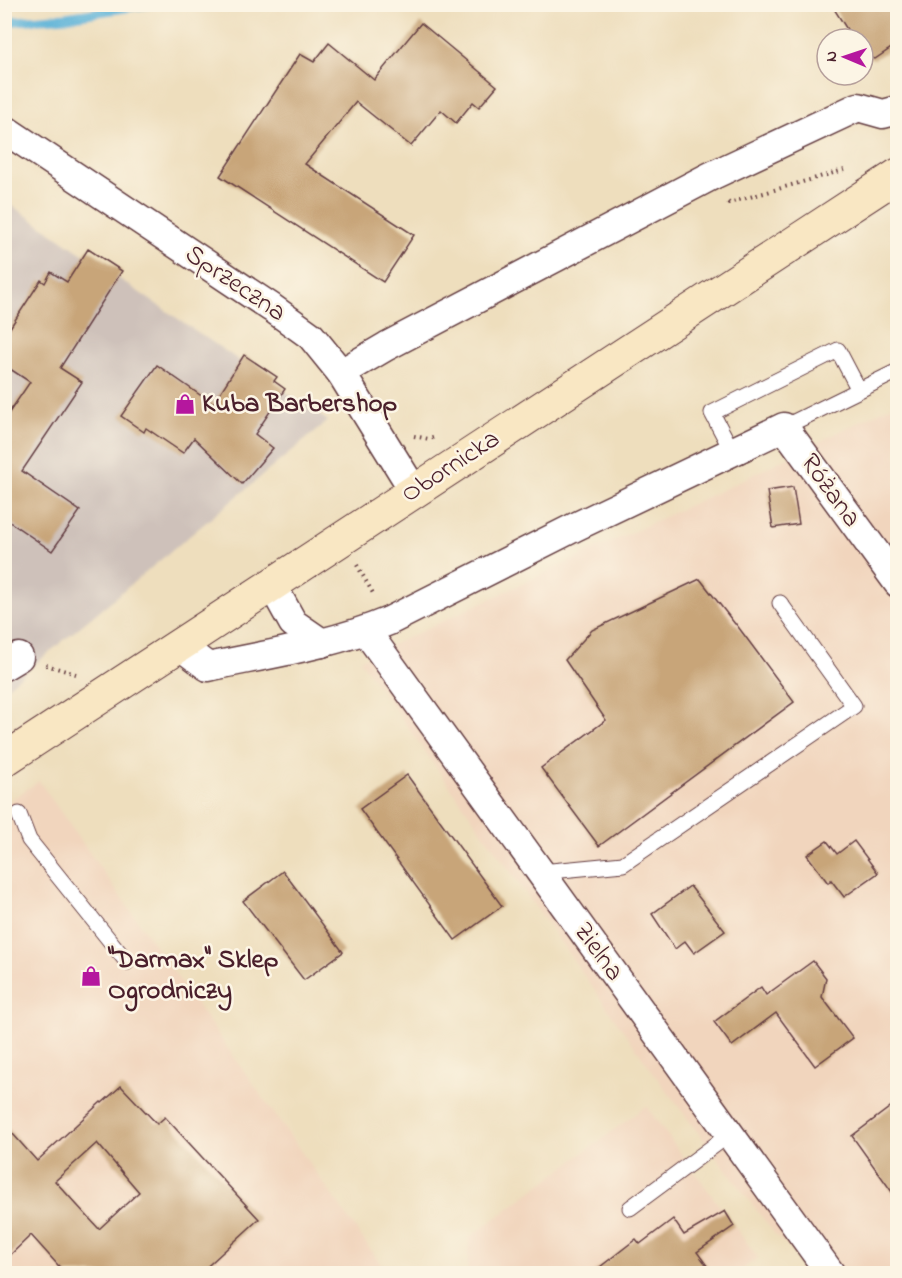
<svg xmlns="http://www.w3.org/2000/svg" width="902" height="1278" font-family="'Indie Flower',sans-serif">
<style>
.built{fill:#f1d5bd}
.industrial{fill:#cec1ba}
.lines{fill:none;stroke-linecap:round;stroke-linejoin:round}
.stream{stroke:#5cb2d8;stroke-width:9}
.building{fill:#c8a579;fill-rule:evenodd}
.lane-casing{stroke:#633c41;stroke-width:17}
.street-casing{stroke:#633c41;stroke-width:31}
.secondary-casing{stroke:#633c41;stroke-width:35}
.path{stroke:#633c41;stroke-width:4;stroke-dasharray:1.5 4.5;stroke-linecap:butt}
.lane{stroke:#fff;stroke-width:15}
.street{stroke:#fff;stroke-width:28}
.secondary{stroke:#f9e7c3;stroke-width:33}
.labels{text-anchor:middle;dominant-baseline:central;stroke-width:5;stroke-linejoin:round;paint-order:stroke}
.street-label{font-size:27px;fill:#4a1f2b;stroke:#fcf5e5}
.poi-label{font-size:27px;font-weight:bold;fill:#4a1f2b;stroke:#fcf5e5;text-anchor:start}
</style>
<rect width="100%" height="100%" fill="#fcf5e5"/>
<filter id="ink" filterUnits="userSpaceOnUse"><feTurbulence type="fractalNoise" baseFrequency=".0167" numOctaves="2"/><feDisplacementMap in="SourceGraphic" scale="12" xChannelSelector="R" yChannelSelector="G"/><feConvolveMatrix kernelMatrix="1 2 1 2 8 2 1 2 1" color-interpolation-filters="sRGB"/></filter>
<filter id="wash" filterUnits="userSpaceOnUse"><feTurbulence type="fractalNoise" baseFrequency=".008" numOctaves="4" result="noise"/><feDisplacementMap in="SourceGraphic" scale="24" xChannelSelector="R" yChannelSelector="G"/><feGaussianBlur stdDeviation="1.35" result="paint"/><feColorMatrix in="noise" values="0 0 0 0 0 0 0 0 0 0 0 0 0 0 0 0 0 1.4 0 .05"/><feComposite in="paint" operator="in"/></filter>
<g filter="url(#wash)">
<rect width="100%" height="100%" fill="#eedebd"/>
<g class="built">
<polygon points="897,403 897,1273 820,1273 777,1237 657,1078 360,660 726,488"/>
<polygon points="39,781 62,814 387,1273 5,1273 4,805"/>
<polygon points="646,1106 758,1258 737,1273 467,1274 469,1238"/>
</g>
<polygon class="industrial" points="5,201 328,421 5,689"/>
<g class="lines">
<polyline class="stream" points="4,22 66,17 151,4"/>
</g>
<g id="blocks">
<g class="building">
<polygon points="831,4 897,4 897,44 875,59 865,57 863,55 863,39 853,39"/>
<polygon points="421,23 497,86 479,107 473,102 456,123 441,110 411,146 356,102 305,164 414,235 383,282 220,176 300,54 314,62 329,43 374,80"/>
<polygon points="88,249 122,271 60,368 82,382 22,471 80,511 52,551 4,518 4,420 30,382 4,365 4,337 41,280 45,283 51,272 67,282"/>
<polygon points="244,355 277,377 274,381 285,389 255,434 273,448 242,484 194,438 183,453 146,428 144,432 121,416 157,365 213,404"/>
<polygon points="793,487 799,524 773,528 767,491"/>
<polygon points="700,579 735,624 736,624 794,702 599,846 541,768 606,720 565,660 592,630"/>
<polygon points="407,775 502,906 455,940 360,809"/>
<polygon points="827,841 837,854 854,841 878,873 844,897 831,880 828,883 807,855"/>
<polygon points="283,871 343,952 304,980 243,901"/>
<polygon points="690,886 725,931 694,953 685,941 675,949 652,914"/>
<polygon points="813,961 826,978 822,997 853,1038 815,1066 776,1013 732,1046 714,1022 761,987 766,995"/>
<path d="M121,1086L157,1124L165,1117L259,1219L199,1274H66L31,1235L4,1261V1124L37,1161L101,1102L102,1103ZM97,1143L139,1192L99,1229L55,1181Z"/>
<polygon points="897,1102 897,1199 852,1136"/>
<polygon points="725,1211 734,1226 697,1252 713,1274 591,1274 636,1239 640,1244 673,1219 684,1235"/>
</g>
</g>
</g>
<g filter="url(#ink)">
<use href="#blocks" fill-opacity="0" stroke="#633c41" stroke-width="1.5"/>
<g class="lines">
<g class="lane-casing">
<g id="lane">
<polyline points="784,427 898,371"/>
<polyline points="732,451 712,413 838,350 859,390"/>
<polyline points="19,814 29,840 127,962"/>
<polyline points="541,872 623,864 854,706 780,603"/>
<polyline points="630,1208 730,1134"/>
</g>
</g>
<g class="street-casing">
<g id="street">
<polyline points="4,129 272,308 311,336 341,373 414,491"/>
<polyline points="341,373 387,346 711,176 858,107 883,114 898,110"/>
<polyline points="272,585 293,623 322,643"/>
<polyline points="366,631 831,1274"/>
<path d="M179,645L208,667C269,654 331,645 389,621L575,527L784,427L898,583"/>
<polyline points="4,666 19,657"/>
</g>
</g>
<g class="secondary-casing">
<polyline id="secondary" points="4,760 898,175"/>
</g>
<g class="path">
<polyline points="728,202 729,203 844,170"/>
<polyline points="414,436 429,439 436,437"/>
<polyline points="357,565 374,595"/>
<polyline points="46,665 76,674"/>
</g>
<use href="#lane" class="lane"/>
<use href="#street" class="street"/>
<use href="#secondary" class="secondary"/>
</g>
</g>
<defs>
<g id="shop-bare" transform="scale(1.62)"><path d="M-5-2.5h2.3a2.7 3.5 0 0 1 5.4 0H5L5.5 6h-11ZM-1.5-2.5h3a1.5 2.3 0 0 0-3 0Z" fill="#b5179e" stroke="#fcf5e5" stroke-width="2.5" paint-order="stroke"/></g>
</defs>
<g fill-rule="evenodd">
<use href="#shop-bare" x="185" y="404"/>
<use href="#shop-bare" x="91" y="976"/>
</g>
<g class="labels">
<g class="street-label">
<text transform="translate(235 284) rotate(34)">Sprzeczna</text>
<text transform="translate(451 467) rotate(-33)">Obornicka</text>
<text transform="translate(830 491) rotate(54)">Różana</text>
<text transform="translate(598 952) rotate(54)">Zielna</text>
</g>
<g class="poi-label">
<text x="202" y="404">Kuba Barbershop</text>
<text x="108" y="960">"Darmax" Sklep<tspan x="108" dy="31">Ogrodniczy</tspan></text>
</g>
</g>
<rect width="902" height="1278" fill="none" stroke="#fcf5e5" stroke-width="24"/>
<g transform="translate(845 57) rotate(272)"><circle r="28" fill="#fcf5e5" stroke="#b59f9b" stroke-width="1.5"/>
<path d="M0-4.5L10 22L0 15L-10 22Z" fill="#b5179e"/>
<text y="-9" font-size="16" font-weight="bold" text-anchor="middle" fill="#4a1f2b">N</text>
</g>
</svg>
